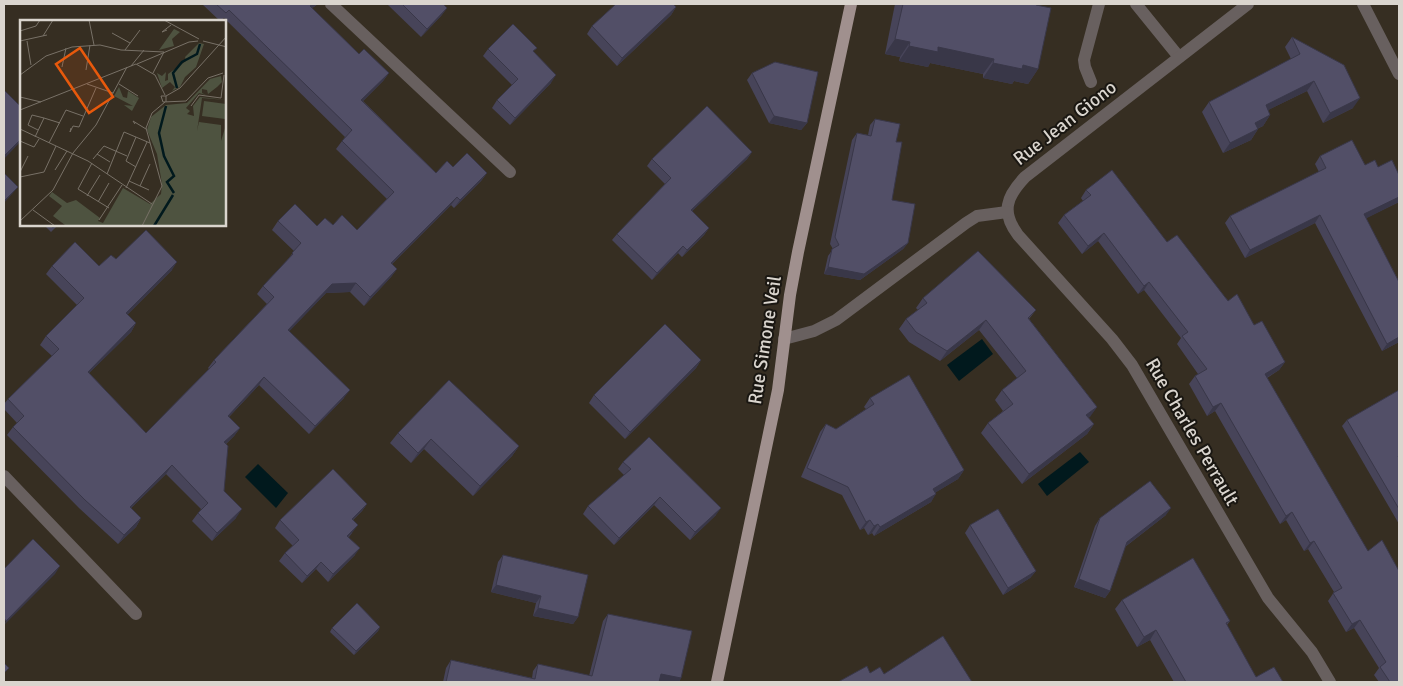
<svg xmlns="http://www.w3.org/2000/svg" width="1403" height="686" font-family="Signika,sans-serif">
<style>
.water{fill:#01191d}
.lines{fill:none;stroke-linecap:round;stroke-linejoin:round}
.minor{stroke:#68605f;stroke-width:12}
.major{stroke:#a0908e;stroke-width:12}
.wall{fill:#474459}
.shaded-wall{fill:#393748}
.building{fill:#524f67;stroke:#393748}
.labels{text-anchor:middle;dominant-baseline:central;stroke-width:4;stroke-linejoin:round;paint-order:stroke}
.street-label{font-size:19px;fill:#dad5ce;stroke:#1a1712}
.inset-river{fill:none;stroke:#01191d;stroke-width:2.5}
.inset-road{fill:none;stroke:#787167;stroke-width:1}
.view{fill:#e8590c;fill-opacity:0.15;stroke:#e8590c;stroke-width:2.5}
.inset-edge{fill:none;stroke:#dad5ce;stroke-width:2.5}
</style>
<rect width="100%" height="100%" fill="#362e22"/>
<g class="water">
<polygon points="982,339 993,354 959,381 947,365"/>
<polygon points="1080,452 1089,462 1047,496 1038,484"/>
<polygon points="258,464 288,493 276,508 245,477"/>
</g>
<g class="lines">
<g class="minor">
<polyline points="331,4 510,172"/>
<polyline points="1136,4 1179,57"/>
<path d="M1248,4L1025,177C1006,197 1001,212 1018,235L1112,339L1132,365L1268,598L1312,652L1330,682"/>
<polyline points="1363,4 1399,74"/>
<polyline points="1091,82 1085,67 1084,60 1099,4"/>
<polyline points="784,339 814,331 836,320 966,223 977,216 1007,212"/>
<polyline points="4,476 136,614"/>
</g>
<polyline class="major" points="717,682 778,390 790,295 798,252 851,4"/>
</g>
<g class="wall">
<polygon points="202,4 318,4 312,8 359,54 389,73 383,81 363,101 436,173 453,167 487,173 481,181 454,208 451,205 392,264 397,269 391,277 364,306 350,292 326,293 289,331 344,398 309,434 259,385 229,417 240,428 234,436 226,444 224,491 236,518 212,541 192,521 201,509 166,474 131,508 141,518 136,527 118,544 79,508 7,435 13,427 17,423 4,409 4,404 8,399 52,356 40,345 46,336 77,305 46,274 52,266 99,266 116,259 172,270 127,315 136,323 131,332 89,373 146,433 209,369 208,368 214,360 267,304 257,294 263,286 286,262 294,251 272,230 278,221 317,226 333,225 357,230 387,199 336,149 345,137 224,18 220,21"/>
<polygon points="387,4 443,4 447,8 441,16 421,37"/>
<polygon points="895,4 1036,4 1038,69 1028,84 1014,81 1012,84 983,78 983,74 930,63 928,67 899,61 900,57 885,54"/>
<polygon points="676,7 671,15 617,66 587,34 592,26"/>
<polygon points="1292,37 1353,108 1323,123 1307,91 1268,110 1270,115 1263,126 1257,129 1258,129 1251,140 1223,153 1202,112 1209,102 1291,59 1285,47"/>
<polygon points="488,49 534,52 551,83 510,125 492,108 497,100 512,85 483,56"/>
<polygon points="752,73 807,123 801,130 769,123 747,80"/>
<polygon points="875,119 896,142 892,200 908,243 903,249 860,280 824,274 828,256 833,249 830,244 852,140 857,133 868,135 870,125"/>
<polygon points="752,152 747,159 692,211 709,228 704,235 682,257 678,253 652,280 612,240 617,234 665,184 647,166 652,159"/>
<polygon points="1320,156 1365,165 1378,167 1399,175 1399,202 1366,218 1399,282 1399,342 1382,351 1315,223 1245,258 1225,223 1230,216 1319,172 1315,164"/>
<polygon points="1086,190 1167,242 1254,325 1285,362 1279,370 1267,378 1399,682 1379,682 1374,675 1379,668 1354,628 1346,632 1328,601 1334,592 1308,549 1304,551 1286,520 1280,524 1215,411 1207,416 1189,384 1195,376 1198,374 1177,344 1181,338 1144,290 1138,294 1098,241 1082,254 1058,223 1064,215 1083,201 1081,198"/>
<polygon points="44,225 58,225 51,232"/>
<polygon points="923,298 1036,310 1029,319 1097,407 1088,418 1094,424 1087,434 1022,484 981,433 988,423 1003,411 995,400 1002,390 1017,378 979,330 940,361 909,342 899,329 906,319 918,310 916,308"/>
<polygon points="701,360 696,368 625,439 589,403 594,395"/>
<polygon points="1399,390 1399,524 1342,426 1347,420"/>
<polygon points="870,398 964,470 958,479 936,492 931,502 874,536 872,533 868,535 864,528 860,530 842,495 801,477 820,432 826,424 836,429 866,409 864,407"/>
<polygon points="398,433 519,446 512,456 473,496 424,449 411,463 390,443"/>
<polygon points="623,462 716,515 690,540 654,505 614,545 583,514 588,506 624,475 618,469"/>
<polygon points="367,504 362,511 353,520 352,533 349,537 355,555 328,582 316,569 302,583 279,561 285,553 293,546 275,528 280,520"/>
<polygon points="1166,515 1125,547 1110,591 1105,598 1074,587 1095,526 1100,518"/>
<polygon points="970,525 1036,571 1030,578 1003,595 965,533"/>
<polygon points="503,555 578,617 573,624 533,616 536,603 491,592 498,562"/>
<polygon points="1122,600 1230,621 1227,625 1256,677 1283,682 1174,682 1150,640 1137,647 1115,609"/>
<polygon points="608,614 681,678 679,682 443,682 446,668 451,660 532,678 533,671 538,664 589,676 603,621"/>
<polygon points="380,627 378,631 354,655 330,632 332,628"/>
</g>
<g class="shaded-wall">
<polygon points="313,4 318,4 304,14 310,6"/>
<polygon points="676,7 671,15 617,66 622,58"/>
<polygon points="447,8 441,16 421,37 427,29"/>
<polygon points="895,39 910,42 900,57 885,54"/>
<polygon points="909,46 938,47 994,59 983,74 930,63 928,67 899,61"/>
<polygon points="993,63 1023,65 1038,69 1028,84 1014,81 1012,84 983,78"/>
<polygon points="389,73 383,81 355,109 361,100"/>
<polygon points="556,75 551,83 510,125 515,118"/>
<polygon points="1314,81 1307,91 1258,115 1266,105"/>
<polygon points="1360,98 1353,108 1323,123 1330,113"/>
<polygon points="1270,115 1263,126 1247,133 1255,123"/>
<polygon points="774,116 807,123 801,130 769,123"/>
<polygon points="1258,129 1251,140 1223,153 1230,143"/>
<polygon points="21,139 21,141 4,159 4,156"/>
<polygon points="752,152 747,159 686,217 691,210"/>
<polygon points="487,173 481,181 454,208 460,200"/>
<polygon points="18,187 12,194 4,203 4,201"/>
<polygon points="457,197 451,205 385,271 391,263"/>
<polygon points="1399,197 1399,202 1359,222 1364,214"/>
<polygon points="1320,215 1315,223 1245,258 1250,250"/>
<polygon points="709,228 704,235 682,257 687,250"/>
<polygon points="1104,233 1098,241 1082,254 1088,246"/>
<polygon points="908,243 903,249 860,280 824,274 828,267"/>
<polygon points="683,246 678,253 652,280 657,273"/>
<polygon points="177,262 172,270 120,322 126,313"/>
<polygon points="397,269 391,277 364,306 370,297"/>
<polygon points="1149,282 1144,290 1138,294 1144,286"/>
<polygon points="356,283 350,292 326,293 282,339 288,330 332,284"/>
<polygon points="986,320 979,330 940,361 947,351"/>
<polygon points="136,323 131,332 82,380 88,372"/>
<polygon points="1399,337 1399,342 1382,351 1387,344"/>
<polygon points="701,360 696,368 625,439 630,432"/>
<polygon points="1285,362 1279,370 1259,382 1265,374"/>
<polygon points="264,377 259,385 222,424 228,416"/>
<polygon points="350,390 344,398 309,434 315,426"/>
<polygon points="1221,403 1215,411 1207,416 1213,407"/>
<polygon points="1097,407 1090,417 1079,425 1086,415"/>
<polygon points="1094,424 1087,434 1022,484 1029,474"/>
<polygon points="240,428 234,436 218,451 224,442"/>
<polygon points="431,439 424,449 411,463 418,453"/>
<polygon points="519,446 512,456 473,496 480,486"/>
<polygon points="172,465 166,474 124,515 130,507"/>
<polygon points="964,470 958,479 928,497 933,489"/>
<polygon points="936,494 931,502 874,536 880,527"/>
<polygon points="660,497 654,505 614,545 619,538"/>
<polygon points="367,504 362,511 346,526 352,519"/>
<polygon points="721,508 716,515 690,540 695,532"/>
<polygon points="1171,508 1166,515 1122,549 1127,542"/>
<polygon points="242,509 236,518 212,541 217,533"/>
<polygon points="1292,512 1286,520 1280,524 1286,516"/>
<polygon points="141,518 136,527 118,544 124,535"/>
<polygon points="870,520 864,528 860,530 866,522"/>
<polygon points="878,524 872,533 868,535 874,526"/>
<polygon points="358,525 352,533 342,543 347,536"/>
<polygon points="1314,541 1308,549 1304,551 1310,543"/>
<polygon points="360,548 355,555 328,582 333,574"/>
<polygon points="321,562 316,569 302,583 307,576"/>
<polygon points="60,566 55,574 4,625 6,621"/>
<polygon points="1036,571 1030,578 1003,595 1008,588"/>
<polygon points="1079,579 1110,591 1105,598 1074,587"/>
<polygon points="496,585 541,596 536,603 491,592"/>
<polygon points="538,608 578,617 573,624 533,616"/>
<polygon points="1360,620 1354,628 1346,632 1352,624"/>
<polygon points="380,627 378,631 354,655 356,651"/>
<polygon points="1156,630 1150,640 1137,647 1144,637"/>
<polygon points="661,674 681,678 679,682 662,682 656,681"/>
</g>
<g class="building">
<polygon points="216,4 313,4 310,6 359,54 364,49 389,73 361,100 436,173 447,161 453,167 467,153 487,173 460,200 457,197 391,263 397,269 370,297 356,283 332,284 288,330 350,390 315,426 264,377 228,416 240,428 224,442 228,446 224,491 242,509 217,533 198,513 208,503 172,465 130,507 141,518 124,535 85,500 13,427 24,416 8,399 59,349 46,336 84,298 52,266 75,242 99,266 111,255 116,259 146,230 177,262 126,313 136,323 88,372 146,433 216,362 214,360 274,297 263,286 293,254 292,253 301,243 278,221 295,204 317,226 325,218 333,225 342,215 357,230 394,192 342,141 352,130 229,10 226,13"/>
<polygon points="402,4 443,4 447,8 427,29"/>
<polygon points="616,4 673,4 676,7 622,58 592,26"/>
<polygon points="903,4 1036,4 1036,5 1051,8 1038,69 1023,65 1022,69 993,63 994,59 938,47 938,52 909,46 910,42 895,39"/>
<polygon points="513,24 537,48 533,51 556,75 515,118 497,100 518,79 488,49"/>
<polygon points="1292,37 1344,65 1360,98 1330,113 1314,81 1266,105 1270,115 1255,123 1258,129 1230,143 1209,102 1300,54"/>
<polygon points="775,62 818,72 807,123 774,116 752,73"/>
<polygon points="4,90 21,107 21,139 4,156"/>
<polygon points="707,106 752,152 691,210 709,228 687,250 683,246 657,273 617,234 671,178 652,159"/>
<polygon points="875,119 900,124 896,142 902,142 892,200 915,204 908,243 864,274 828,267 832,249 839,245 835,237 857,133 871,136"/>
<polygon points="1352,140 1365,165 1375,160 1378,167 1392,160 1399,175 1399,197 1364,214 1399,282 1399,337 1387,344 1320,215 1250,250 1230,216 1326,168 1320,156"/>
<polygon points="1112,170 1167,242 1177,235 1228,301 1237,294 1254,325 1262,321 1285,362 1265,374 1368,551 1382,540 1399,571 1399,682 1390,682 1380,667 1386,662 1360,620 1352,624 1333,593 1342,588 1314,541 1310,543 1292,512 1286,516 1221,403 1213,407 1195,376 1207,369 1182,336 1188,332 1149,282 1144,286 1104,233 1088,246 1064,215 1091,195 1086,190"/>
<polygon points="4,173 18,187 4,201"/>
<polygon points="50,225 57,225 53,228"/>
<polygon points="978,251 1036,310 1028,318 1097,407 1086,415 1094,424 1029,474 988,423 1013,404 1002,390 1026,371 986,320 947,351 916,332 906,319 927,303 923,298"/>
<polygon points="665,324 701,360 630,432 594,395"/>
<polygon points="909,375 964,470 933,489 936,494 880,527 878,524 874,526 870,520 866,522 848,487 807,468 826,424 836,429 874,404 870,398"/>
<polygon points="449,380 519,446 480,486 431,439 418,453 398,433"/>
<polygon points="1399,390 1399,456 1398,456 1399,458 1399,509 1347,420"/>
<polygon points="649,437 721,508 695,532 660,497 619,538 588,506 631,469 623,462"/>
<polygon points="333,469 367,504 352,519 358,525 347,536 360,548 333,574 321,562 307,576 285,553 299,540 280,520"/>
<polygon points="1150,481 1171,508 1127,542 1110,591 1079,579 1100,518"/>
<polygon points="998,509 1036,571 1008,588 970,525"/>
<polygon points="33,539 60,566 6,621 4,618 4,569"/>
<polygon points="503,555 588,575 578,617 538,608 541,596 496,585"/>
<polygon points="1193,558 1230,621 1226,623 1256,677 1274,667 1283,682 1186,682 1156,630 1144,637 1122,600"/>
<polygon points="357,603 380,627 356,651 332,628"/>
<polygon points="608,614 692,631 681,678 661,674 659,682 446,682 451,660 535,679 538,664 592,676"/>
<polygon points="943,636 972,682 838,682 867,666 870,673 880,667 884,674"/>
<polygon points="4,663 9,668 4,673"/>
</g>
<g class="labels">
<g class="street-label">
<text transform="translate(1065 123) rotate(-38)">Rue Jean Giono</text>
<text transform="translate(765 340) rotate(-81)">Rue Simone Veil</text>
<text transform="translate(1192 432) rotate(60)">Rue Charles Perrault</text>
</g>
</g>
<g transform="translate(20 20)">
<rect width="206" height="206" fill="#362e22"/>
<path d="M154,9L160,12L152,19L154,26L139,30ZM179,23L184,24L176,47L165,57L160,67L152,71L155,67L150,62L142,68L137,53L142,56L146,52L145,61L148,60V54L166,41L165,37ZM201,56L202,62L197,67L188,74L187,70L182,69V73L186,75L179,73L166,88L170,91L167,94L174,96L173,86L180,77L206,80L182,78L177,111L179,102L201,105V121L206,105V206H42L45,205L33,196L42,186L29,176L32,172L47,183L56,180L80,198L78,201L83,203L103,168L130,184L141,174L142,164L137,134L127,110L131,97L146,85L167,83L190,59ZM99,67L103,77L107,78L108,71L119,78L112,91L104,85L113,86L94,76ZM184,81L206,84L205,99L182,96Z" fill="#4e5340"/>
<path class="inset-river" d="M157,68L153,53L162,42L177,34L180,24M146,86L139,113L144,136L154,156L147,162L154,173M134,206L153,175"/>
<path class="inset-road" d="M69,0L74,25M144,0L179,19M147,10L142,12L151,5M0,11L16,6L20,0M92,13L110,23M23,16L33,0M0,21L27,15M7,21L11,45M183,21L207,27M105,30L120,10M117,44L169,22L178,21M111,46L124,30M42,47L46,28M66,50L70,25M133,53L144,32M0,55L26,36L52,27L80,25L101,30L144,32M67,64L93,73M99,64L118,76M146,76L160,68L207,16M0,77L21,82M146,82V76H141L143,82L166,81L188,58L203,53M171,86L179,75L201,78L204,55M0,90L116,44L135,55L145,75M115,104L113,101L126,109M59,107L76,68M51,108L50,112L53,106L59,107M0,109L68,141L132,184M18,110L8,105L12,95L24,98M15,117L24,98L40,103M0,121L14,127L19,119M29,123L46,90L63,96M77,134L90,142M73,139L84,126L107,136M72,143L58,169L89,188M116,147L106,141L116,117M35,150L47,131M0,152L8,136M87,154L104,112L130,123M0,157L24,152L36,126M109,161L129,170M120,166L130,144M106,168L127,122M67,176L80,155M78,182L89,163M13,190L35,206M79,200L102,165M0,201L33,170L53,133L76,105L107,47M122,206L142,166L126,108L132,93L145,82"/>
<path class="view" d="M60,28L93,77L69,93L36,44Z"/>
<rect width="206" height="206" class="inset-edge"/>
</g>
<rect width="1403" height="686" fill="none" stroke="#dad5ce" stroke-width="10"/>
</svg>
